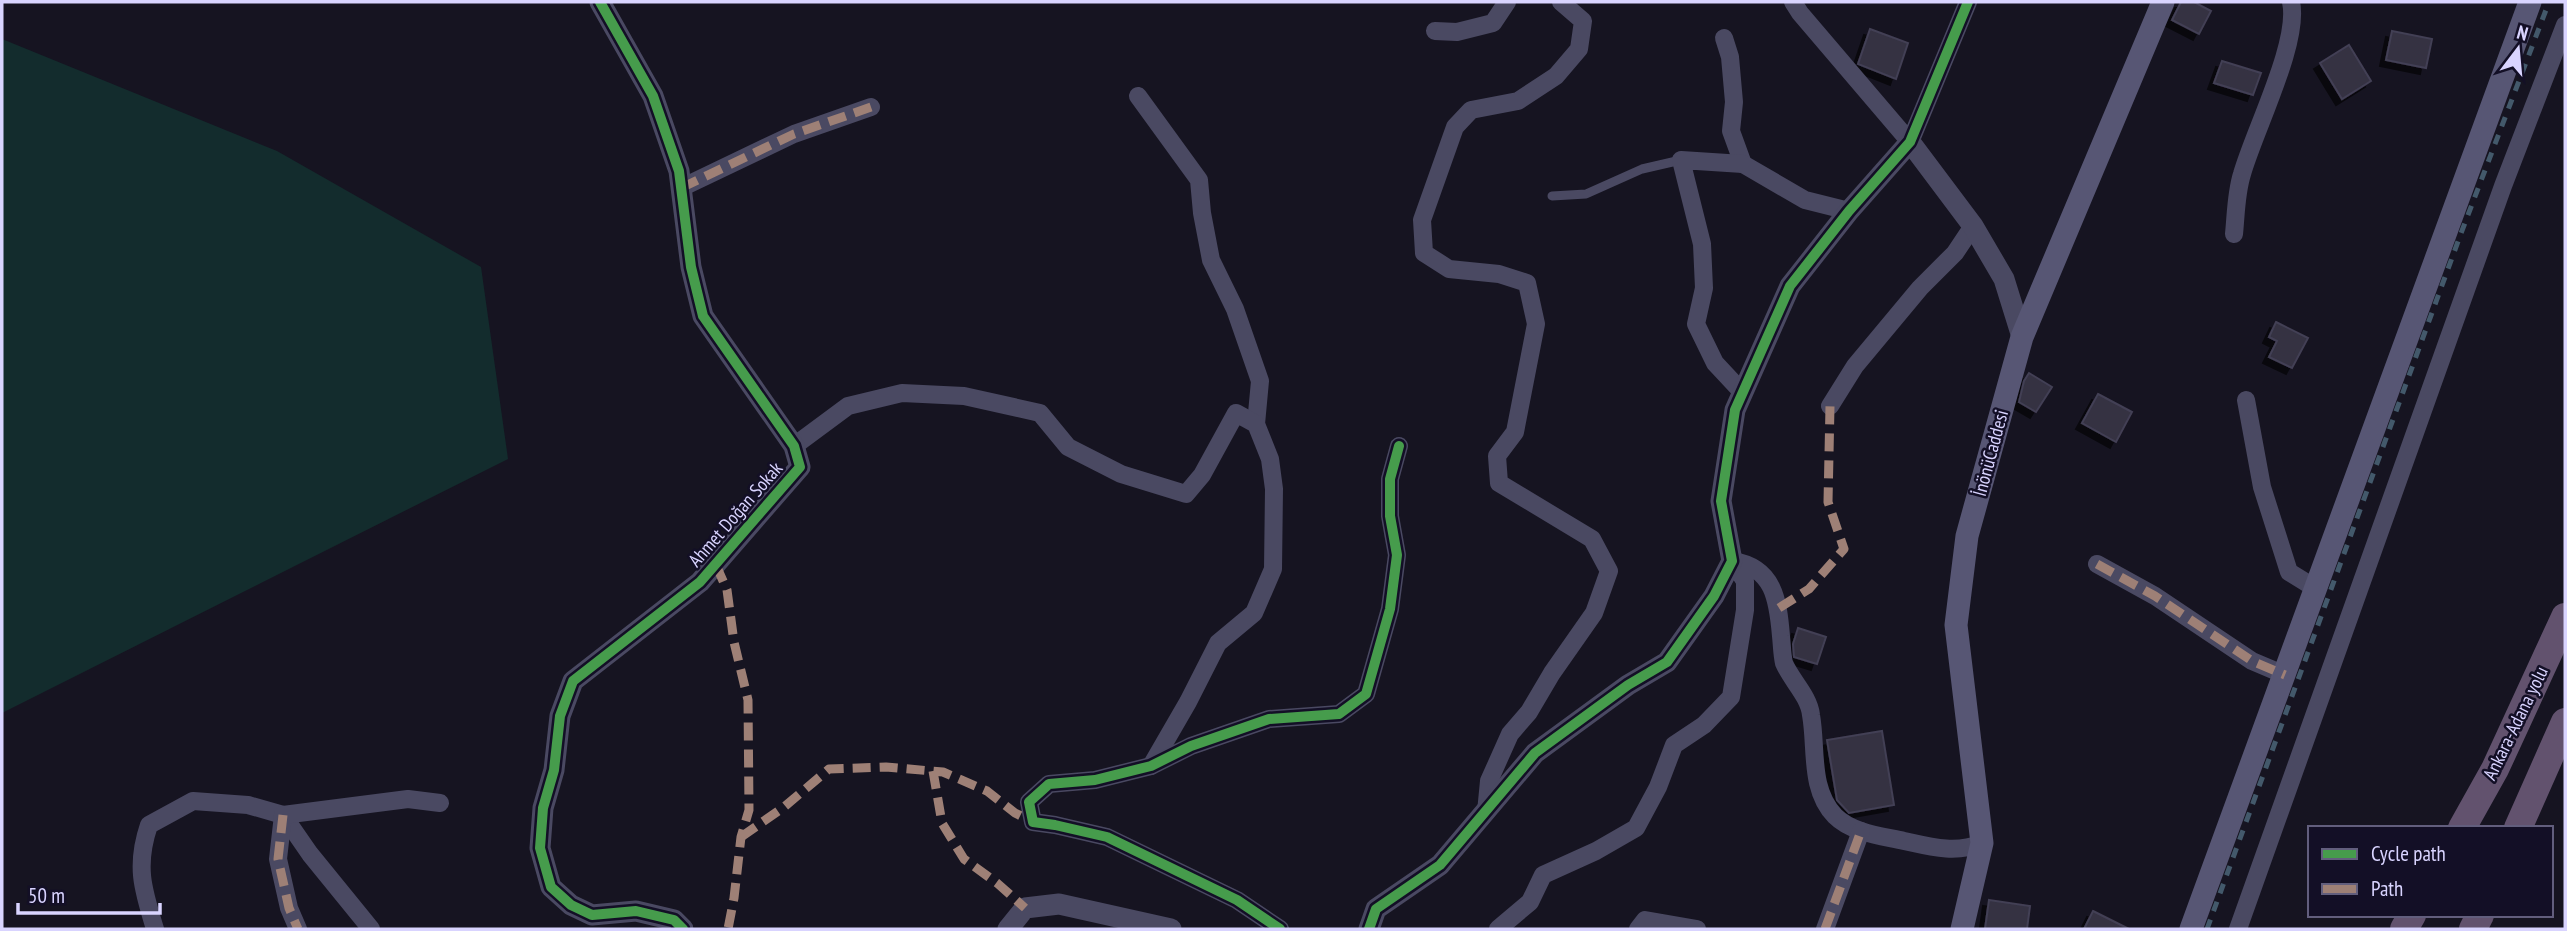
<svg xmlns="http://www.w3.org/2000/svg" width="2567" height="931" font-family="'PT Sans Narrow',sans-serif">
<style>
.green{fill:#132c2d}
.building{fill:#343243;stroke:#433f54;stroke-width:2;filter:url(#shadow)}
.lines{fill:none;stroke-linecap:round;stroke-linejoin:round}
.service{stroke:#4a4962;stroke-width:9}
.minor{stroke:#4a4962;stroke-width:18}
.tertiary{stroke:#4a4962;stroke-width:21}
.secondary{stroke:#575674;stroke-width:23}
.trunk{stroke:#62526e;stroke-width:28}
.rail{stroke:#43596b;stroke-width:5;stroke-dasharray:10 9;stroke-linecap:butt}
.quiet{stroke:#9e8076;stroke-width:9;stroke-dasharray:18 9;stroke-linecap:butt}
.cycleway-casing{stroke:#130f26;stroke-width:15}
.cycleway{stroke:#469c4c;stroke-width:10}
.labels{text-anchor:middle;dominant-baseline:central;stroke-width:5;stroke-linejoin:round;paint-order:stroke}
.street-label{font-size:19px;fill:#d9d4ff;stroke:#130f26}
</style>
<defs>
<filter id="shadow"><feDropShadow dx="-6" dy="6" stdDeviation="0" flood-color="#0009"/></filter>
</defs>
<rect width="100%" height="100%" fill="#161421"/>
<polygon class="green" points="2,39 277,151 481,267 508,459 2,713"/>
<g class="building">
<polygon points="2181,2 2194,2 2211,11 2199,34 2172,20"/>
<polygon points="1870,29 1908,43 1896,79 1858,64"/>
<polygon points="2392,31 2432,39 2426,68 2386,60"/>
<polygon points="2349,45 2371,81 2342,99 2320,63"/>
<polygon points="2222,61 2261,73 2253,95 2214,83"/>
<polygon points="2276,322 2308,338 2292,368 2269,357 2277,341 2269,337"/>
<polygon points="2029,373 2052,387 2036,412 2019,402 2024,381"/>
<polygon points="2098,394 2132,412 2116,442 2082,423"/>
<polygon points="1798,628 1826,637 1817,664 1794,657 1793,644"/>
<polygon points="1882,731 1894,805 1849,813 1837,800 1827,740"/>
<polygon points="1989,900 2030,906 2027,929 1985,929"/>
<polygon points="2093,911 2129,929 2084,929"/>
</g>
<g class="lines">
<polyline class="service" points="1552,196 1586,194 1642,169 1681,160"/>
<g class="minor">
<polyline points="1793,2 1800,13 1910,142 1968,2"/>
<polyline points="1435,31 1457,32 1493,23 1507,2"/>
<polyline points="1724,38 1730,57 1734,102 1731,131 1743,164"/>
<polyline points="1138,96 1199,180 1202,213 1211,260 1235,309 1260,381 1256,424"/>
<polyline points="681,188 794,134 871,107"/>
<path d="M2234,234C2236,214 2236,193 2242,174C2254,131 2300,42 2291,2"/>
<polyline points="1743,393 1715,363 1696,324 1704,288 1702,244 1681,160 1743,164 1805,200 1849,211"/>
<polyline points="2246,400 2262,487 2289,572 2315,588"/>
<polyline points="1830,406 1855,366 1920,288 1955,253 1973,226"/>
<polyline points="794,446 848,406 902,393 964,396 1040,413 1068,447 1121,474 1186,494 1202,475 1236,413 1256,424 1270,459 1274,489 1273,569 1254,613 1218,643 1188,702 1151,766"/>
<polyline points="2097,564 2155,596 2252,661 2285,675"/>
<polyline points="1486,812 1489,781 1510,734 1529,712 1552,673 1594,613 1609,571 1592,539 1499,483 1497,456 1515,432 1536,324 1527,283 1499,274 1449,269 1424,253 1422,220 1455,127 1471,110 1518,101 1556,76 1579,49 1583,21 1561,2"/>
<path d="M155,929C143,890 135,866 149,825L193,801L248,805L283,815L310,854L371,929"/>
<polyline points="298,929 289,908 278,859 283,815 408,799 440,803"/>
<polyline points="1280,929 1237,900 1107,837 1055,825 1033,822 1029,802 1049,784 1095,780 1151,766 1191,746 1269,719 1339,714 1366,694 1390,609 1397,555 1390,516 1390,479 1399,446"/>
<path d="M1498,929L1530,902L1543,875L1596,851L1636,828L1658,787L1674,745L1704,725L1731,697L1745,610V581L1732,561C1774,567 1778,600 1781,636C1782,645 1782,655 1784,663C1791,680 1809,696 1811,715C1817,748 1809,789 1835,816C1852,833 1882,836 1904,841C1931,847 1956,854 1982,843"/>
<polyline points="1638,929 1645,920 1697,929"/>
<polyline points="1825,929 1861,831"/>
<polyline points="2238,929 2503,186 2565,25"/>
</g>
<g class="tertiary">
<polyline points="600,2 653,96 679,171 691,267 703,316 794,446 800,467 700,582 573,681 560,716 554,770 543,808 540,848 551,887 571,905 592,915 636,911 674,920 683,929"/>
<polyline points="1008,929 1025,908 1059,904 1171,929"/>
<polyline points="1369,929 1376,909 1440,865 1535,753 1628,685 1667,662 1714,596 1732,561 1721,501 1735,410 1790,286 1849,211 1910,142 1973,226 2004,279 2022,337"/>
</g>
<g class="secondary">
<polyline points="1962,929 1982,843 1956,625 1967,536 2022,337 2163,2"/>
<polyline points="2191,929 2530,2"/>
</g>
<g class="trunk">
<polyline points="2462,828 2495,769 2565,617"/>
<polyline points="2518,828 2565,722"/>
<polyline points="2404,929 2412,915"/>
<polyline points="2473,929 2480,915"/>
</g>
<polyline class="rail" points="2207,929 2460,236 2549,2"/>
<g class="quiet">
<polyline points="681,188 794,134 871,107"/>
<polyline points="2097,564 2155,596 2252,661 2285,675"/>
<polyline points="716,565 727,590 734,642 748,700 749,810 741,837 734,898 728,929"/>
<polyline points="1779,608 1809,589 1844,549 1828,502 1830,406"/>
<polyline points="933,771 942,823 964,859 997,883 1025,908"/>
<polyline points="283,815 278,859 289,908 298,929"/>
<polyline points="741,837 784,807 829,769 886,767 943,772 987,791 1015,813 1033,822"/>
<polyline points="1825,929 1861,831"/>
</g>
<g class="cycleway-casing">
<g id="cycleway">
<polyline points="600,2 653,96 679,171 691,267 703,316 794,446 800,467 700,582 573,681 560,716 554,770 543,808 540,848 551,887 571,905 592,915 636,911 674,920 683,929"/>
<polyline points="1280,929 1237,900 1107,837 1055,825 1033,822 1029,802 1049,784 1095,780 1151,766 1191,746 1269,719 1339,714 1366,694 1390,609 1397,555 1390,516 1390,479 1399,446"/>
<polyline points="1369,929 1376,909 1440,865 1535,753 1628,685 1667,662 1714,596 1732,561 1721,501 1735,410 1790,286 1849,211 1910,142 1968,2"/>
</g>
</g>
<use href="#cycleway" class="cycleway"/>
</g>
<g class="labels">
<g class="street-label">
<text transform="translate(1990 453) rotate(-75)">İnönüCaddesi</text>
<text transform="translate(735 514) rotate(-49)">Ahmet Doğan Sokak</text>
<text transform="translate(2515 723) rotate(-64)">Ankara-Adana yolu</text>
</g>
</g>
<rect width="2567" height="931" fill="none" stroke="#d9d4ff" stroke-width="7"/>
<rect x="2308" y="826" width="245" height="91" fill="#130f26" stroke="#625e7d" stroke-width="2"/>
<rect x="2322" y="849" width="35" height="10" fill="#469c4c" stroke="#625e7d" stroke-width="2"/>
<text x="2371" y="861" font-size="21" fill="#d9d4ff">Cycle path</text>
<rect x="2322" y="884" width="35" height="10" fill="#9e8076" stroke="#625e7d" stroke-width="2"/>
<text x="2371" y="896" font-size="21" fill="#d9d4ff">Path</text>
<g transform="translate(2518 49) rotate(16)" stroke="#130f26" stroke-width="5" paint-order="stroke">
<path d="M0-5L12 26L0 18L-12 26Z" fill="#d9d4ff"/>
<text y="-10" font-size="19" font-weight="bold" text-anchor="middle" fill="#d9d4ff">N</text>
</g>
<path d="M18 903v10h142v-10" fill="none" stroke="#d9d4ff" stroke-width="3.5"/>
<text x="28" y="903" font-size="21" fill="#d9d4ff" stroke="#130f26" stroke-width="5" paint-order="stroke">50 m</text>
</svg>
